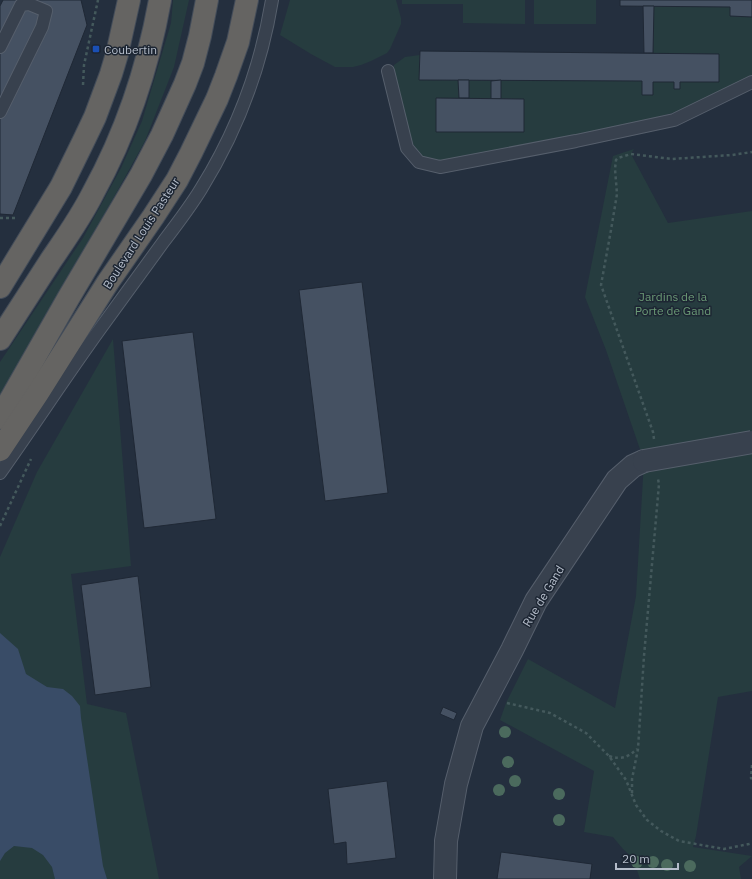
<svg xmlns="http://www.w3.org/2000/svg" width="752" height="879" font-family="'IBM Plex Sans',sans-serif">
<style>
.green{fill:#263c3f}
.water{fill:#394c67}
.building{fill:#455162;stroke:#1f2835}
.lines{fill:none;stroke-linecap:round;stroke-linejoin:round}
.service-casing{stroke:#565f6c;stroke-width:14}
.minor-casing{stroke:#565f6c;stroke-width:24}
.trunk-casing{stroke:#434c59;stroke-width:24}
.path{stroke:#44595c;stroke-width:2.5;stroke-dasharray:3 3;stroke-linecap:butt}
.service{stroke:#38414e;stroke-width:12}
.minor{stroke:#38414e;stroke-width:22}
.trunk{stroke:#656462;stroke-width:22}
.minor-bridge-casing{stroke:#565f6c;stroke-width:24;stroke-linecap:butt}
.minor-bridge{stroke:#38414e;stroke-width:22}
.tree{fill:#4b6a5d}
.transit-dot{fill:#1a4fb4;stroke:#1d2633;stroke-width:1.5}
.labels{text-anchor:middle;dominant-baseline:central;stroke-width:3;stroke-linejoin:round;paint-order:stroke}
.poi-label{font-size:12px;fill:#b4bcc9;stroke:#1d2633;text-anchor:start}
.street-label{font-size:12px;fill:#b4bcc9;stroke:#1d2633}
.park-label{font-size:12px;fill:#6b9a76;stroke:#1d2633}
</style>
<rect width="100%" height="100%" fill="#242f3e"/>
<g class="green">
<polygon points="173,0 189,0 174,67 145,141 109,206 43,319 21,361 0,398 0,362 83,238 121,168 142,121 171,23"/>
<polygon points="290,0 396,0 401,18 401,24 390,49 387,53 371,61 361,65 353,67 335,67 311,54 280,35"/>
<polygon points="402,0 525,0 525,24 463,23 463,4 402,4"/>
<rect x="534" y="0" width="62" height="24"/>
<polygon points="654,6 730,7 730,16 752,17 752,78 676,112 621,127 443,161 422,158 413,148 394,73 394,65 405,57 420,55 420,80 458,80 459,98 436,98 436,132 523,132 524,99 501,99 501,80 642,81 642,95 653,95 653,82 674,82 674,89 680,89 680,82 719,82 719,54 653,53"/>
<polygon points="469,80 491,81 491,99 469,98"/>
<polygon points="634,149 631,154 668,223 752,211 752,691 718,697 696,836 693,847 752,856 739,867 741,879 640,879 633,858 623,849 613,837 584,832 594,771 500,720 506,703 528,659 615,708 636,596 644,461 606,350 585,297 613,156"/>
<polygon points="113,339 131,566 71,574 87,704 126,713 159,879 0,879 0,557 37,472"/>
</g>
<polygon class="water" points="0,633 18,649 26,674 47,687 63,689 72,696 80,706 81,718 103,866 107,879 55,879 52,867 43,855 32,848 14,846 5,853 0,861"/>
<g class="building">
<polygon points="3,0 81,0 87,25 13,215 0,214 0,6"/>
<polygon points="620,0 752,0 752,17 730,16 730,7 620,6"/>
<polygon points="643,6 654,6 653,53 644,53"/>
<polygon points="420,51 719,54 719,82 680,82 680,89 674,89 674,82 653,82 653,95 642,95 642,81 419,80"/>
<polygon points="458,80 469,80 469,98 459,98"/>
<polygon points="501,80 501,99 491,99 491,81"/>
<polygon points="436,98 524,99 524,132 436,132"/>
<polygon points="362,282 388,493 325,501 299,290"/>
<polygon points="193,332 216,519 144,528 122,341"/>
<polygon points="138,576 151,687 95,695 81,585"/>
<polygon points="443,707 457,713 454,720 440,714"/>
<polygon points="387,781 396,858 347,864 346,842 334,844 328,789"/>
<polygon points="501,852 592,864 590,879 497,879"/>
</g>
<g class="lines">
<g class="service-casing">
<g id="service">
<polyline points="0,47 21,5 29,4 46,11 42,27 0,112"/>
<polyline points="388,71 407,148 419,162 440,167 576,141 674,120 752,82"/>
<path d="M0,473C34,425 66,376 100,329C122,299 143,270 164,241C177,224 190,207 201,189C237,131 261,67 272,0"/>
</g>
</g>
<g class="minor-casing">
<polyline id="minor" points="445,879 446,841 456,784 472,726 512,650 536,601 617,480 633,466 644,461"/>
</g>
<g class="trunk-casing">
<g id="trunk">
<polyline points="0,287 61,187 85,138 95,117 111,74 117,54 129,0"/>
<path d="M0,339C17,313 34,286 51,260C66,238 81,217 93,193C126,133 148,67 160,0"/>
<polyline points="0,418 69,297 141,175 162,135 185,84 193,63 200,36 207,0"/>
<polyline points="0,450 38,393 108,282 153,217 177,180 191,153 217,99 226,76 238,42 247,0"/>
</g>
</g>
<g class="path">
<polyline points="83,85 84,65 98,0"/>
<polyline points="0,218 18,218"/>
<polyline points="654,439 653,432 601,285 611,230 617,194 615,169 616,160 618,158 631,154 672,159 732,155 752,152"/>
<polyline points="0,526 31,459"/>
<polyline points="507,703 550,713 586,733 609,756 626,780 636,805 647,820 661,831 679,841 724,849 749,844 752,843"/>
<path d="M609,756C622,760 628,757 637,749"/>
<polyline points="752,765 751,778 752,779"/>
<polyline points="632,793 632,779 638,749 644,656 659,484 658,479"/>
</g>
<use href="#service" class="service"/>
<use href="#minor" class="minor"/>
<use href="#trunk" class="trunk"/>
<g class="minor-bridge-casing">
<polyline id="minor-bridge" points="644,461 752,442"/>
</g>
<use href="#minor-bridge" class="minor-bridge"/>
</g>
<g class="tree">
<circle cx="505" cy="732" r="6"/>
<circle cx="508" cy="762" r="6"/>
<circle cx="515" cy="781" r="6"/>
<circle cx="499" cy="790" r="6"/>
<circle cx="559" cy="794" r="6"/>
<circle cx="559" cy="820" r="6"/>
<circle cx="637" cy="862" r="6"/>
<circle cx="653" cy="862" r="6"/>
<circle cx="667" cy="865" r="6"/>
<circle cx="690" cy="866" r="6"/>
</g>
<rect class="transit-dot" x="92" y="45" width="8" height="8" rx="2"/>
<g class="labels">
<g class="poi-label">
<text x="104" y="49">Coubertin</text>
</g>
<g class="street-label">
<text transform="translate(141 233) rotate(-57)">Boulevard Louis Pasteur</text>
<text transform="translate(543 596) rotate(-59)">Rue de Gand</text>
</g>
<g class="park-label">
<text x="673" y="296">Jardins de la<tspan x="673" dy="14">Porte de Gand</tspan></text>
</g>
</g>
<path d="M616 863v6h62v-6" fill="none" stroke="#b4bcc9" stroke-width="2"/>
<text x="622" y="863" font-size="12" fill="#b4bcc9" stroke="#1d2633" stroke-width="3" paint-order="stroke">20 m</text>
</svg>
